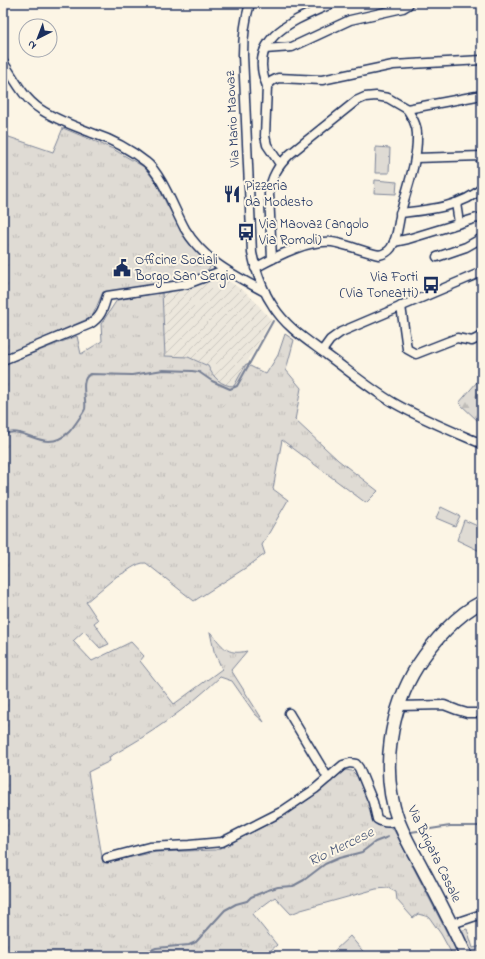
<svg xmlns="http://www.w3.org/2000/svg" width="485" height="959" font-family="'Indie Flower',sans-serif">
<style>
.industrial{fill:url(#industrial-furrows)}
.grass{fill:url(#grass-tufts);stroke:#7d8599}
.forest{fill:url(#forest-firs);stroke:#7d8599}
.green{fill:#dfdbd4;stroke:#7d8599}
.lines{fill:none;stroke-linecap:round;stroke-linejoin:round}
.stream{stroke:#767f94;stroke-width:2}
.minor-casing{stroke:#1b2f5e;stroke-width:11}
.primary-casing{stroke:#1b2f5e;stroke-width:15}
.minor{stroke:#fcf5e5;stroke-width:8}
.primary{stroke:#fcf5e5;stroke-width:12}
.labels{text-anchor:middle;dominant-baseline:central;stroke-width:4;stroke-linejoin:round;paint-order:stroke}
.street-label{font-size:14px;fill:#1b2f5e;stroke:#fcf5e5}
.poi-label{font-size:14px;fill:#1b2f5e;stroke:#fcf5e5;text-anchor:start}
.water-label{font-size:15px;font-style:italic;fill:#485779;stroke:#fcf5e5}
</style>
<defs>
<pattern id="industrial-furrows" width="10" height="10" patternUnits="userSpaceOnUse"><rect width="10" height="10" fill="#ece7dc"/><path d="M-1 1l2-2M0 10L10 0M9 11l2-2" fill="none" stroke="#cac6bf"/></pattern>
<pattern id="grass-tufts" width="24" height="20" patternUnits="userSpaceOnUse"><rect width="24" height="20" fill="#dfdbd4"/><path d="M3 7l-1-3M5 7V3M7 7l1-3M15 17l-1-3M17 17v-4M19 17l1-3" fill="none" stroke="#bfbcb8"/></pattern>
<pattern id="forest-firs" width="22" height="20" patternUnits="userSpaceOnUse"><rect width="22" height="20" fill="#dfdbd4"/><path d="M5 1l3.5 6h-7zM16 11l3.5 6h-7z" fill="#bfbcb8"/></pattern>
</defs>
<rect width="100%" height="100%" fill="#fcf5e5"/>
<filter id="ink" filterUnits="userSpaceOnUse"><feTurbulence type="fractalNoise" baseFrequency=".025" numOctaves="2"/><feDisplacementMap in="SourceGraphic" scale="8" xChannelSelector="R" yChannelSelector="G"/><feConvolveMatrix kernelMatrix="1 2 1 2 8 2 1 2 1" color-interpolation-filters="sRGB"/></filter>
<g filter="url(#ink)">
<polygon class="industrial" points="213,280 227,280 245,292 254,300 271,320 234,386 228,386 222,383 212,375 208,366 188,357 165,356 162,292 190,287"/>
<g class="grass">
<polygon points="63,128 113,149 144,167 156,182 167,205 195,249 211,266 203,275 176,285 103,292 92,317 3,356 3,132 6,136 53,152"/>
<path d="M162,292L165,356L188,357L208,366C213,377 221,386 234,386L246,364L266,374L278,355L285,334L294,340L286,370L301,388L295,420L338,460L378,491L366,503L282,440L273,489L288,500L262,545L265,554L247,567L194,601L146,563C136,562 127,573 117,576L86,602L98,620L94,623L109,644L100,648L84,631L73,641L92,661L131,642L144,656L140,661L174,704L222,669L214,651L210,632C223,646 226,656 247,651L231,670L264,722L255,714L232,681L220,677C188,708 148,736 109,757L110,761L88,772L103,863L156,852L216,850L272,822L309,799L345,770L352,771L358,777L375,820L394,830L459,956H453L441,934L429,917L418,914L413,918L397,900L396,892L388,888L376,889L301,910L291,914L275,897L252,914L277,945L264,956H3V365L77,336L81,354L102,341L101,324L117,300Z"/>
</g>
<g class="forest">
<polygon points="482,376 482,421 479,422 459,403"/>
<polygon points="467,929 473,948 482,946 482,956 472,956 460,931"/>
</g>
<g class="green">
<polygon points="376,147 390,148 389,173 375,173"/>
<polygon points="375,180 397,182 396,194 374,193"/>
<polygon points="441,507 460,516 455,526 436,518"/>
<polygon points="464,520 482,528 482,552 457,540"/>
<polygon points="350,936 367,956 338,956 334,951"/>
</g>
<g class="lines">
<g class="stream">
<path d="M3,435C24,423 44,456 69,432C72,429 84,412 85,409C87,399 79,380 90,374L132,375L163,370L192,371L199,372L212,381L230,389L237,386L273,321"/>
<polyline points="411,832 450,826 482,826"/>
<polyline points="136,956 156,948 189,945 196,942 225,910 236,904 247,901 251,897 268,890 278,887 293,886 304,880 325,864 339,858 362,852 375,842 388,837"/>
</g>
<g class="minor-casing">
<g id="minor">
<path d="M250,3C245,20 243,37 243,55L252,253C256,271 262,290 273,306C287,328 307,340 327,355C349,371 370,389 394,403C422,419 452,431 482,444"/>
<polyline points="265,49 292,47 350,20 403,8 408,5 409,3"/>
<path d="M3,62C14,78 23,98 40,109C56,120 75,126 92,133C110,139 131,150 146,162C161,173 175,211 185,229C204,261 234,275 265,292"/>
<polyline points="267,86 272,81 278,78 322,80 393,65 482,60"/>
<polyline points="415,158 482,156"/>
<path d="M280,164L267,145L265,136L267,86C245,36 298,19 333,3"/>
<polyline points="456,203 459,223"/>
<path d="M400,213C426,210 463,207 482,188"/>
<polyline points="394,242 408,239 477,218 482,219"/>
<polyline points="437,257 466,247 482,238"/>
<path d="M272,259L269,194C271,177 278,166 290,154L356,101L365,97L376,96L388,98L407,109L482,95"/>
<path d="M255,268C277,256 312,237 337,243C351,246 365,252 379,255C384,254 388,252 391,248C398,238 398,223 401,212C407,187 418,161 417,134C417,125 412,117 407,109"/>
<polyline points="401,306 407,349 416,354 457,338 472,341 482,336"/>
<polyline points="322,351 330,340 341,332 482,272"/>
<path d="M3,360L90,324C102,316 103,309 107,296L187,284L224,270"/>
<polyline points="399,706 444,705 457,710 467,713 482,713"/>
<polyline points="289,713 328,778"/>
<path d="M107,858L149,847L189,845L222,842L281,812L315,789L343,765L350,763L356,764L359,768L373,802L377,819C385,824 390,823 398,820"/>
<polyline points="452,924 482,914"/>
</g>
</g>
<g class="primary-casing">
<path id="primary" d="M466,956C452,924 436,894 420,864C412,850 404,835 398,820C380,771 390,709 418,665C433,642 457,614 482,602"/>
</g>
<use href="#minor" class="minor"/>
<use href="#primary" class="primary"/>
</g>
</g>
<defs>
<g id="restaurant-bare" transform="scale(1.38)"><path d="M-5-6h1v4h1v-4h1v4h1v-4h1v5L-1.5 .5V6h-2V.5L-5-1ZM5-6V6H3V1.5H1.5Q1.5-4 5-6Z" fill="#1b2f5e" stroke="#fcf5e5" stroke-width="2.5" paint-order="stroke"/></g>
<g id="bus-bare" transform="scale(1.38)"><path d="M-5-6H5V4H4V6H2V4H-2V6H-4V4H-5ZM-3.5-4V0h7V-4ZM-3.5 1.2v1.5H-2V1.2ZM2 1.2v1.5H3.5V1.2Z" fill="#1b2f5e" stroke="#fcf5e5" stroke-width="2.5" paint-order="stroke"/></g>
<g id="civic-bare" transform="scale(1.38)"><path d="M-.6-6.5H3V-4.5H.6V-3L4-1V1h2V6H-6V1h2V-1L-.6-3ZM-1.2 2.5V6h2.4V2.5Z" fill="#1b2f5e" stroke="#fcf5e5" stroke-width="2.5" paint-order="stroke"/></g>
</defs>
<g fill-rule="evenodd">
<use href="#restaurant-bare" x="232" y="194"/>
<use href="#bus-bare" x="246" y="232"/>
<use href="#civic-bare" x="122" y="268"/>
<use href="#bus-bare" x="431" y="285"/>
</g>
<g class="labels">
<g class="street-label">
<text transform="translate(233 119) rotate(-93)">Via Mario Maovaz</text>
<text transform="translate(434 854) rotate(64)">Via Brigata Casale</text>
</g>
<g class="poi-label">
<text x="245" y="186">Pizzeria<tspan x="245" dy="16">da Modesto</tspan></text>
<text x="259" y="224">Via Maovaz (angolo<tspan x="259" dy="16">Via Romoli)</tspan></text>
<text x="135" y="260">Officine Sociali<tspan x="135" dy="16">Borgo San Sergio</tspan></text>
<text x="418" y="277" text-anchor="end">Via Forti<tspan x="418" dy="16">(Via Toneatti)</tspan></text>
</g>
<g class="water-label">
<text transform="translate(341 847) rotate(-26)">Rio Mercese</text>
</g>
</g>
<rect width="485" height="959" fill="none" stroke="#fcf5e5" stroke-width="16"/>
<rect x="8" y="8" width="469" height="943" fill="none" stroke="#1b2f5e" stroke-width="1.5" filter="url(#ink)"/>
<g transform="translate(38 38) rotate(222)"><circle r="19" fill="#fcf5e5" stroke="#a2a6af"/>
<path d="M0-3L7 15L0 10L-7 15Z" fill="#1b2f5e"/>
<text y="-6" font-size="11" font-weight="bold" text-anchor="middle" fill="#1b2f5e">N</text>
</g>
</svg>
